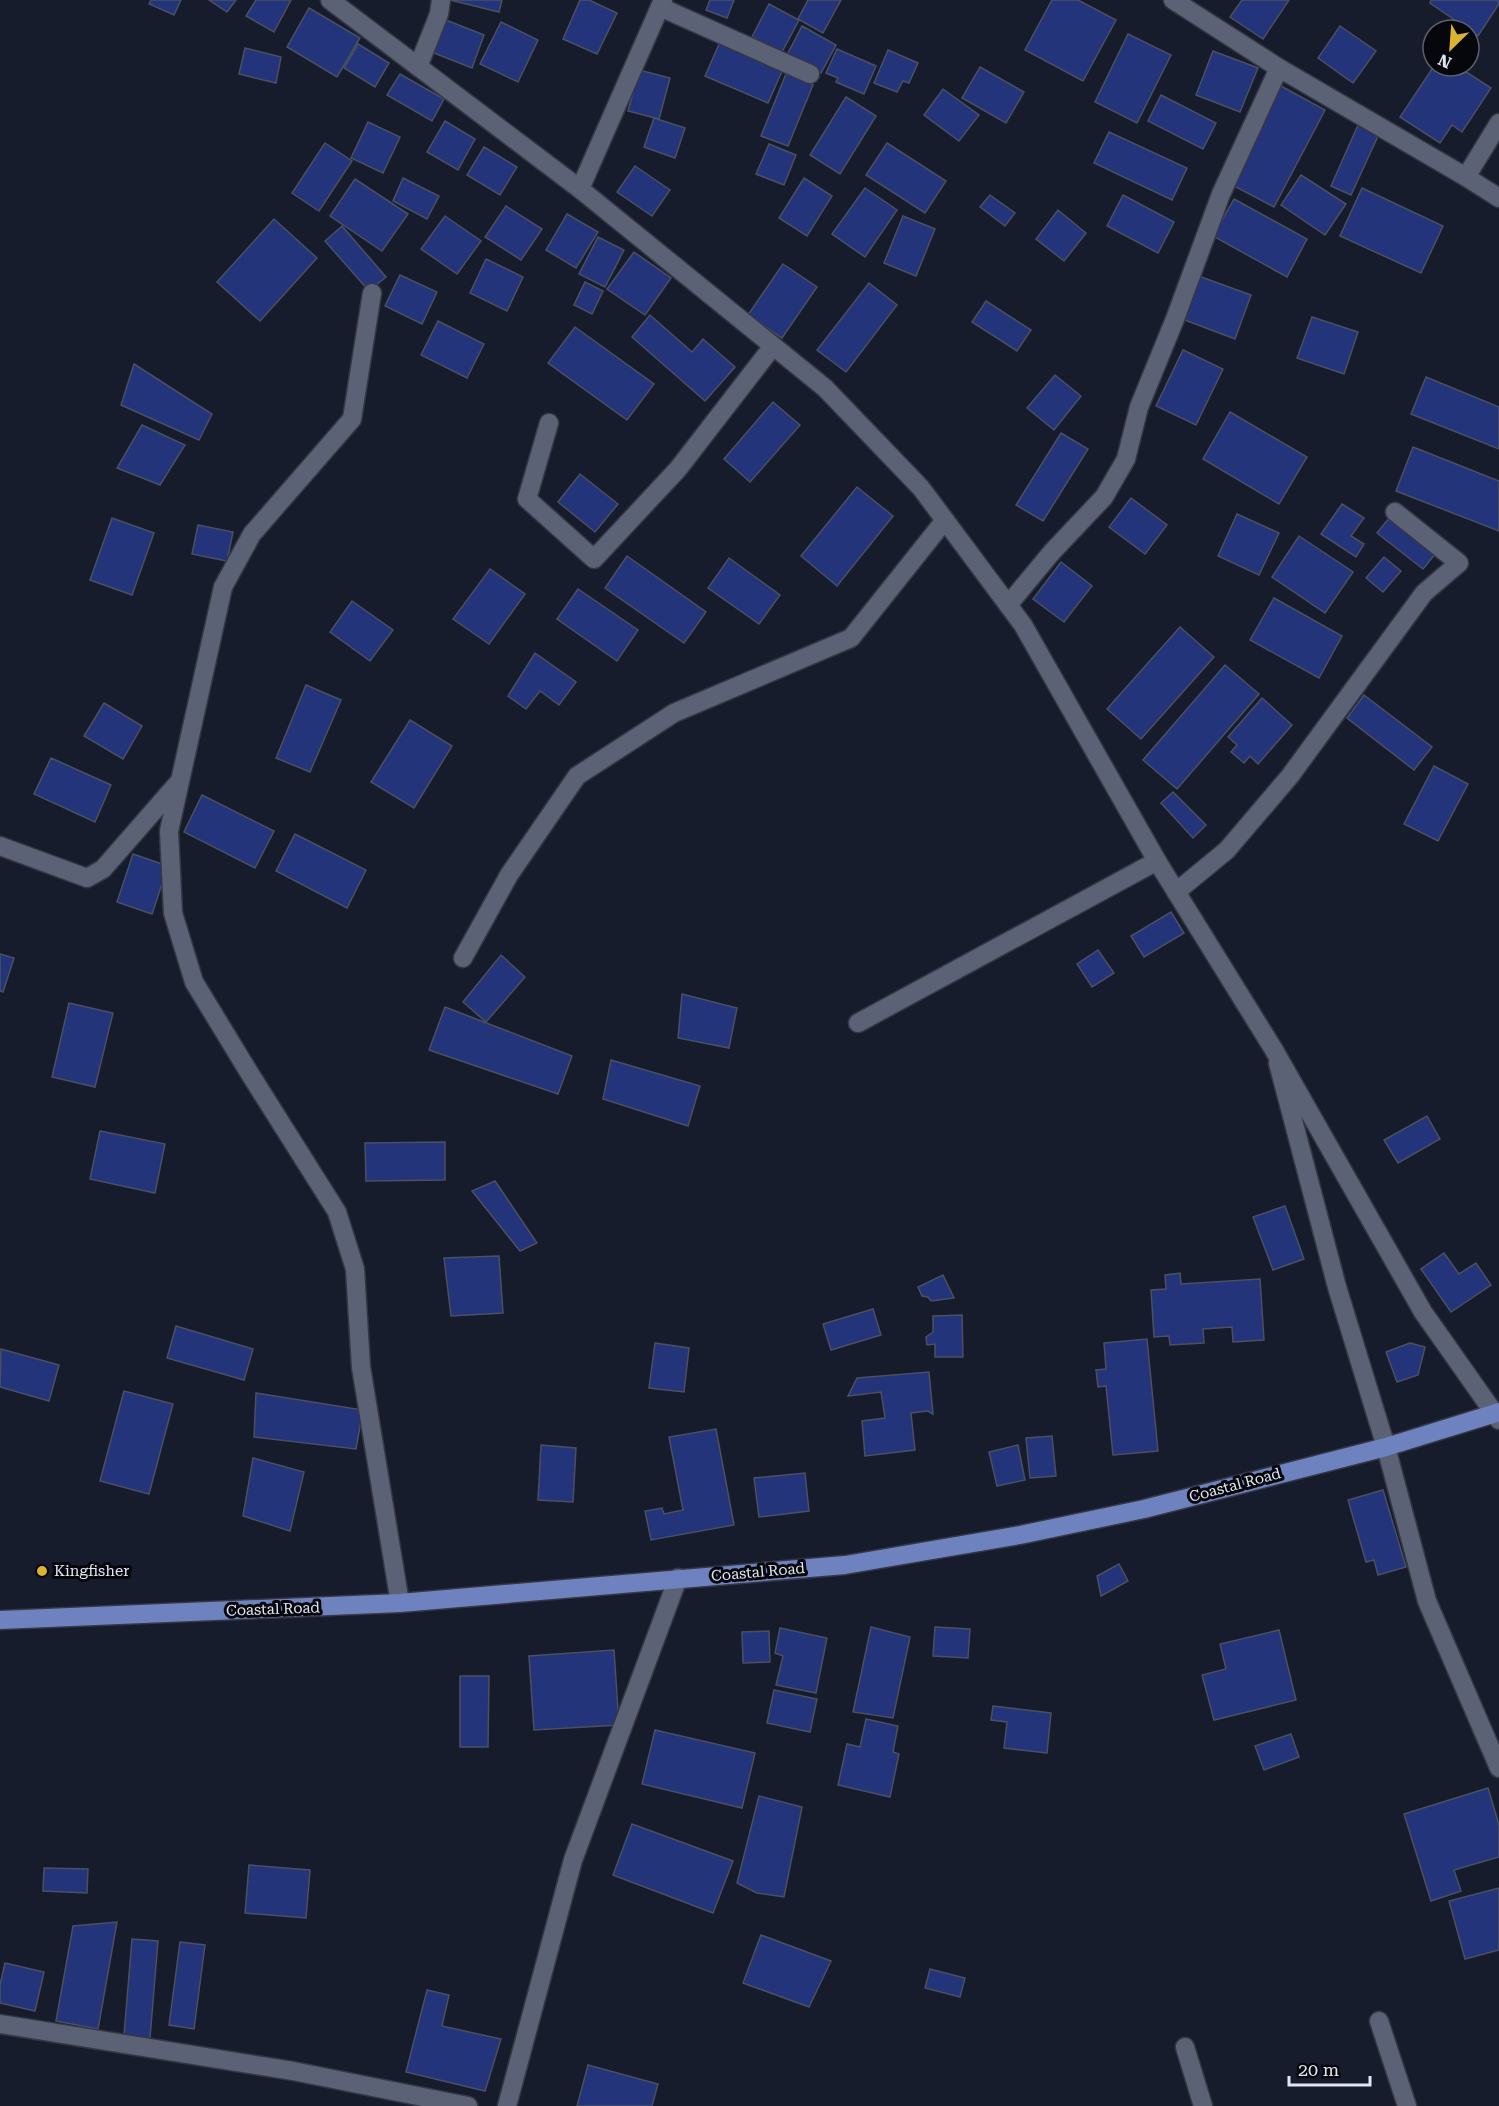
<svg xmlns="http://www.w3.org/2000/svg" width="1499" height="2106" font-family="'Roboto Serif',serif">
<style>
.building{fill:#24347b;stroke:#495062;stroke-width:1.5}
.lines{fill:none;stroke-linecap:round;stroke-linejoin:round}
.street-casing{stroke:#353745;stroke-width:21}
.secondary-casing{stroke:#353745;stroke-width:21}
.primary-casing{stroke:#353745;stroke-width:21}
.street{stroke:#5c6275;stroke-width:18}
.secondary{stroke:#5c6275;stroke-width:18}
.primary{stroke:#6e82c0;stroke-width:18}
.poi-dot{fill:#dcb233;stroke:#05070d;stroke-width:2}
.labels{text-anchor:middle;dominant-baseline:central;stroke-width:6;stroke-linejoin:round;paint-order:stroke}
.street-label{font-size:15px;fill:#e2e6f1;stroke:#05070d}
.poi-label{font-size:15px;fill:#e2e6f1;stroke:#05070d;text-anchor:start}
</style>
<rect width="100%" height="100%" fill="#171c2c"/>
<g class="building">
<polygon points="151,0 181,0 174,15 149,4"/>
<polygon points="209,0 236,0 227,12"/>
<polygon points="256,0 291,0 274,32 246,16"/>
<polygon points="450,0 502,0 499,12"/>
<polygon points="580,0 589,0 617,13 597,54 563,39"/>
<polygon points="710,0 734,0 727,18 706,10"/>
<polygon points="808,0 841,0 823,33 798,19"/>
<polygon points="1052,0 1078,0 1116,20 1083,81 1025,50"/>
<polygon points="1242,0 1289,0 1263,39 1230,17"/>
<polygon points="1431,0 1498,0 1499,4 1478,36 1430,3"/>
<polygon points="769,4 799,20 782,52 752,37"/>
<polygon points="309,8 360,38 337,77 287,47"/>
<polygon points="446,20 484,35 472,68 434,53"/>
<polygon points="501,22 538,40 518,82 480,64"/>
<polygon points="802,26 836,45 821,73 787,55"/>
<polygon points="1340,26 1376,51 1353,83 1318,58"/>
<polygon points="1128,34 1171,55 1137,123 1095,102"/>
<polygon points="720,42 783,69 768,103 705,76"/>
<polygon points="358,44 389,63 375,87 344,68"/>
<polygon points="245,48 281,57 276,83 239,74"/>
<polygon points="837,49 876,66 864,94 836,82 838,78 826,73"/>
<polygon points="888,50 918,63 909,83 903,81 897,92 874,83"/>
<polygon points="1213,51 1258,68 1240,112 1196,95"/>
<polygon points="1434,66 1457,66 1491,88 1462,132 1452,125 1440,143 1400,117"/>
<polygon points="980,67 1024,92 1006,123 962,98"/>
<polygon points="639,70 670,78 659,119 628,111"/>
<polygon points="400,74 444,99 432,121 387,95"/>
<polygon points="786,74 813,85 788,146 761,136"/>
<polygon points="1281,86 1325,110 1274,207 1230,184"/>
<polygon points="943,89 979,115 959,141 924,115"/>
<polygon points="1161,95 1216,123 1203,149 1148,121"/>
<polygon points="846,97 876,116 840,174 810,155"/>
<polygon points="654,118 685,128 675,158 644,147"/>
<polygon points="445,121 475,139 458,170 427,152"/>
<polygon points="368,122 400,137 383,173 351,158"/>
<polygon points="1358,125 1379,134 1351,195 1331,186"/>
<polygon points="1109,132 1187,168 1172,200 1094,163"/>
<polygon points="325,143 352,161 319,211 292,193"/>
<polygon points="887,143 946,181 925,213 866,175"/>
<polygon points="769,144 796,155 784,185 756,174"/>
<polygon points="484,147 517,167 500,195 467,175"/>
<polygon points="635,166 670,190 652,216 617,192"/>
<polygon points="1301,175 1346,204 1325,235 1281,205"/>
<polygon points="403,178 439,196 427,219 393,201"/>
<polygon points="804,178 832,196 807,236 779,218"/>
<polygon points="355,179 408,214 382,251 330,216"/>
<polygon points="865,188 897,210 865,257 832,234"/>
<polygon points="1362,188 1443,226 1421,273 1340,236"/>
<polygon points="990,195 1015,213 1005,226 980,207"/>
<polygon points="1123,195 1174,222 1158,253 1107,226"/>
<polygon points="1234,199 1307,239 1287,277 1213,236"/>
<polygon points="506,206 542,229 521,260 485,237"/>
<polygon points="1058,210 1086,233 1064,261 1036,239"/>
<polygon points="567,214 598,232 576,268 546,250"/>
<polygon points="445,216 481,241 457,274 421,249"/>
<polygon points="903,216 935,229 916,276 884,263"/>
<polygon points="274,219 317,258 260,321 217,282"/>
<polygon points="342,226 386,277 369,291 325,241"/>
<polygon points="598,237 624,250 605,287 579,274"/>
<polygon points="634,252 671,278 645,315 607,289"/>
<polygon points="486,259 523,277 507,311 470,293"/>
<polygon points="783,264 817,287 782,338 748,315"/>
<polygon points="1193,274 1251,295 1235,339 1177,317"/>
<polygon points="400,275 437,292 422,324 385,306"/>
<polygon points="585,282 603,291 592,314 574,305"/>
<polygon points="869,283 897,305 846,372 817,350"/>
<polygon points="986,301 1031,330 1017,351 972,322"/>
<polygon points="650,315 692,352 703,339 735,367 705,401 632,337"/>
<polygon points="1312,317 1358,332 1344,374 1297,358"/>
<polygon points="438,321 484,344 467,378 421,355"/>
<polygon points="575,327 654,384 627,420 548,363"/>
<polygon points="1183,350 1223,369 1196,425 1156,406"/>
<polygon points="134,364 212,414 199,440 121,405"/>
<polygon points="1055,375 1081,396 1054,430 1027,408"/>
<polygon points="1426,377 1499,407 1499,449 1411,414"/>
<polygon points="773,402 800,425 750,482 724,459"/>
<polygon points="1230,412 1307,457 1279,504 1203,459"/>
<polygon points="142,425 185,445 160,485 117,468"/>
<polygon points="1061,433 1088,449 1043,521 1016,505"/>
<polygon points="1413,447 1499,481 1499,531 1396,491"/>
<polygon points="580,474 618,504 595,532 558,502"/>
<polygon points="857,487 893,516 837,586 801,556"/>
<polygon points="1131,498 1167,525 1145,554 1109,527"/>
<polygon points="1342,504 1364,518 1351,536 1364,544 1356,557 1321,534"/>
<polygon points="1237,514 1279,533 1259,575 1218,556"/>
<polygon points="1390,517 1436,553 1423,569 1377,533"/>
<polygon points="112,518 154,533 132,595 90,580"/>
<polygon points="198,525 233,532 227,561 192,554"/>
<polygon points="1299,536 1353,572 1325,613 1272,577"/>
<polygon points="627,556 706,612 684,643 605,588"/>
<polygon points="1384,557 1401,571 1383,592 1366,578"/>
<polygon points="729,558 780,595 759,624 708,588"/>
<polygon points="1061,562 1092,586 1064,622 1033,599"/>
<polygon points="490,569 525,594 489,644 453,619"/>
<polygon points="578,589 638,630 617,661 557,619"/>
<polygon points="1274,598 1342,636 1319,678 1250,640"/>
<polygon points="352,601 393,630 370,661 330,632"/>
<polygon points="1180,627 1214,657 1141,739 1107,709"/>
<polygon points="535,653 576,682 559,705 540,691 526,709 508,696"/>
<polygon points="1225,665 1259,694 1177,789 1143,760"/>
<polygon points="306,685 341,700 310,772 276,758"/>
<polygon points="1364,695 1432,747 1414,770 1347,718"/>
<polygon points="1262,698 1292,725 1258,764 1250,756 1244,763 1231,752 1237,745 1228,737"/>
<polygon points="104,703 142,726 123,759 84,736"/>
<polygon points="410,720 452,746 414,808 371,782"/>
<polygon points="51,758 111,785 95,822 34,794"/>
<polygon points="1434,766 1468,784 1438,841 1404,824"/>
<polygon points="1173,792 1206,825 1193,838 1161,803"/>
<polygon points="202,795 274,831 255,868 184,832"/>
<polygon points="295,834 366,870 347,908 276,871"/>
<polygon points="133,854 168,866 152,914 117,902"/>
<polygon points="1171,912 1184,933 1144,957 1131,936"/>
<polygon points="1098,950 1114,973 1092,987 1077,964"/>
<polygon points="0,954 14,958 3,992 0,991"/>
<polygon points="501,955 525,977 486,1022 463,1002"/>
<polygon points="682,994 737,1008 729,1048 678,1038"/>
<polygon points="69,1003 113,1013 95,1087 52,1077"/>
<polygon points="445,1007 572,1056 558,1094 429,1050"/>
<polygon points="611,1060 700,1086 688,1126 603,1099"/>
<polygon points="1427,1116 1440,1139 1398,1163 1384,1140"/>
<polygon points="100,1131 165,1144 155,1193 90,1179"/>
<polygon points="445,1142 445,1180 366,1181 365,1143"/>
<polygon points="495,1181 537,1243 520,1251 472,1191"/>
<polygon points="1285,1206 1304,1259 1273,1270 1253,1217"/>
<polygon points="1444,1253 1459,1274 1476,1263 1491,1285 1451,1312 1421,1269"/>
<polygon points="499,1256 503,1313 451,1316 444,1258"/>
<polygon points="1180,1273 1181,1284 1260,1279 1264,1340 1233,1342 1232,1327 1203,1329 1204,1343 1170,1345 1169,1336 1154,1337 1151,1290 1166,1289 1165,1275"/>
<polygon points="943,1275 954,1298 931,1301 928,1297 922,1296 918,1287"/>
<polygon points="873,1309 881,1335 831,1350 823,1324"/>
<polygon points="962,1315 963,1357 935,1357 935,1344 927,1345 926,1337 933,1332 933,1316"/>
<polygon points="176,1326 253,1349 244,1380 167,1358"/>
<polygon points="1147,1339 1158,1451 1113,1455 1106,1386 1098,1387 1096,1370 1106,1369 1104,1343"/>
<polygon points="655,1343 689,1348 684,1392 649,1388"/>
<polygon points="1410,1343 1425,1347 1418,1375 1397,1382 1386,1352"/>
<polygon points="1,1349 59,1365 49,1401 0,1387"/>
<polygon points="929,1372 933,1414 928,1411 911,1413 915,1450 865,1456 862,1421 885,1418 881,1392 848,1396 857,1378"/>
<polygon points="124,1391 173,1404 149,1494 100,1481"/>
<polygon points="256,1393 363,1410 356,1449 254,1437"/>
<polygon points="716,1429 734,1525 651,1540 645,1511 662,1508 664,1514 683,1510 669,1437"/>
<polygon points="1052,1436 1056,1476 1030,1478 1026,1438"/>
<polygon points="541,1445 576,1448 573,1502 538,1500"/>
<polygon points="1018,1445 1025,1480 997,1486 989,1452"/>
<polygon points="253,1458 304,1472 290,1531 243,1516"/>
<polygon points="805,1473 809,1511 759,1517 754,1478"/>
<polygon points="1383,1490 1406,1567 1378,1575 1374,1560 1366,1562 1348,1500"/>
<polygon points="1119,1564 1128,1581 1101,1596 1097,1576"/>
<polygon points="871,1627 910,1637 893,1718 853,1712"/>
<polygon points="935,1627 970,1629 968,1658 933,1656"/>
<polygon points="780,1628 827,1638 816,1693 776,1685 783,1656 775,1653"/>
<polygon points="1279,1630 1296,1700 1214,1720 1202,1675 1226,1669 1220,1644"/>
<polygon points="769,1631 770,1662 743,1663 742,1632"/>
<polygon points="614,1650 619,1725 534,1730 529,1656"/>
<polygon points="460,1676 489,1676 488,1747 460,1747"/>
<polygon points="774,1690 817,1699 810,1732 767,1723"/>
<polygon points="993,1706 1051,1713 1047,1753 1004,1748 1007,1722 991,1720"/>
<polygon points="866,1719 898,1726 893,1752 899,1754 890,1797 838,1785 847,1744 860,1747"/>
<polygon points="655,1730 755,1753 742,1808 642,1784"/>
<polygon points="1291,1734 1299,1757 1264,1770 1255,1746"/>
<polygon points="1488,1788 1499,1825 1499,1857 1454,1870 1461,1891 1431,1901 1404,1814"/>
<polygon points="759,1796 802,1807 784,1897 757,1893 737,1883"/>
<polygon points="632,1824 733,1861 713,1913 613,1875"/>
<polygon points="249,1865 310,1870 306,1918 245,1913"/>
<polygon points="44,1868 88,1869 87,1893 43,1891"/>
<polygon points="1499,1888 1499,1950 1465,1959 1449,1901"/>
<polygon points="117,1922 98,2029 56,2021 73,1926"/>
<polygon points="761,1935 831,1961 809,2007 743,1983"/>
<polygon points="132,1939 158,1941 150,2038 124,2035"/>
<polygon points="180,1942 205,1945 194,2029 169,2025"/>
<polygon points="5,1963 44,1972 35,2011 0,2003 0,1985"/>
<polygon points="930,1969 965,1978 960,1997 925,1988"/>
<polygon points="427,1990 449,1995 442,2026 501,2039 485,2091 406,2072"/>
<polygon points="588,2065 658,2084 652,2106 577,2106"/>
</g>
<g class="lines">
<g class="street-casing">
<g id="street">
<polyline points="1173,0 1279,68 1466,177 1499,198"/>
<polyline points="660,7 810,74"/>
<polyline points="418,67 439,14 441,0"/>
<polyline points="1466,177 1499,123"/>
<polyline points="580,189 663,0"/>
<polyline points="372,293 352,419 252,534 223,587 169,831 173,913 194,982 250,1074 337,1212 355,1269 361,1367 400,1603"/>
<polyline points="549,423 527,499 594,559 678,469 773,346"/>
<polyline points="1008,605 1052,552 1104,497 1126,459 1139,407 1175,319 1221,194 1279,68"/>
<polyline points="0,846 87,878 103,869 179,782"/>
<polyline points="1176,892 1227,850 1290,776 1424,593 1459,563 1395,512"/>
<polyline points="463,958 509,875 577,776 674,713 851,638 945,520"/>
<polyline points="858,1023 1157,861"/>
<polyline points="1278,1063 1337,1287 1386,1447 1427,1601 1499,1768"/>
<polyline points="1379,2021 1407,2106"/>
<polyline points="0,2024 293,2071 468,2106"/>
<polyline points="1185,2047 1203,2106"/>
<polyline points="507,2106 573,1860 678,1578"/>
</g>
</g>
<g class="secondary-casing">
<polyline id="secondary" points="330,0 580,189 825,388 921,488 1023,625 1157,861 1274,1050 1423,1312 1499,1420"/>
</g>
<g class="primary-casing">
<polyline id="primary" points="0,1620 400,1603 845,1565 1020,1535 1144,1509 1386,1447 1499,1412"/>
</g>
<use href="#street" class="street"/>
<use href="#secondary" class="secondary"/>
<use href="#primary" class="primary"/>
</g>
<circle class="poi-dot" cx="42" cy="1571" r="6"/>
<g class="labels">
<g class="street-label">
<text transform="translate(1235 1485) rotate(-15)">Coastal Road</text>
<text transform="translate(758 1572) rotate(-5)">Coastal Road</text>
<text transform="translate(273 1609) rotate(-2)">Coastal Road</text>
</g>
<g class="poi-label">
<text x="54" y="1571">Kingfisher</text>
</g>
</g>
<g transform="translate(1451 48) rotate(205)"><circle r="28" fill="#05070d" stroke="#5d6068" stroke-width="1.5"/>
<path d="M0-4.5L10 22L0 15L-10 22Z" fill="#dcb233"/>
<text y="-9" font-size="16" font-weight="bold" text-anchor="middle" fill="#e2e6f1">N</text>
</g>
<path d="M1289 2076v9h81v-9" fill="none" stroke="#e2e6f1" stroke-width="3"/>
<text x="1298" y="2076" font-size="18" fill="#e2e6f1" stroke="#05070d" stroke-width="4.5" paint-order="stroke">20 m</text>
</svg>
